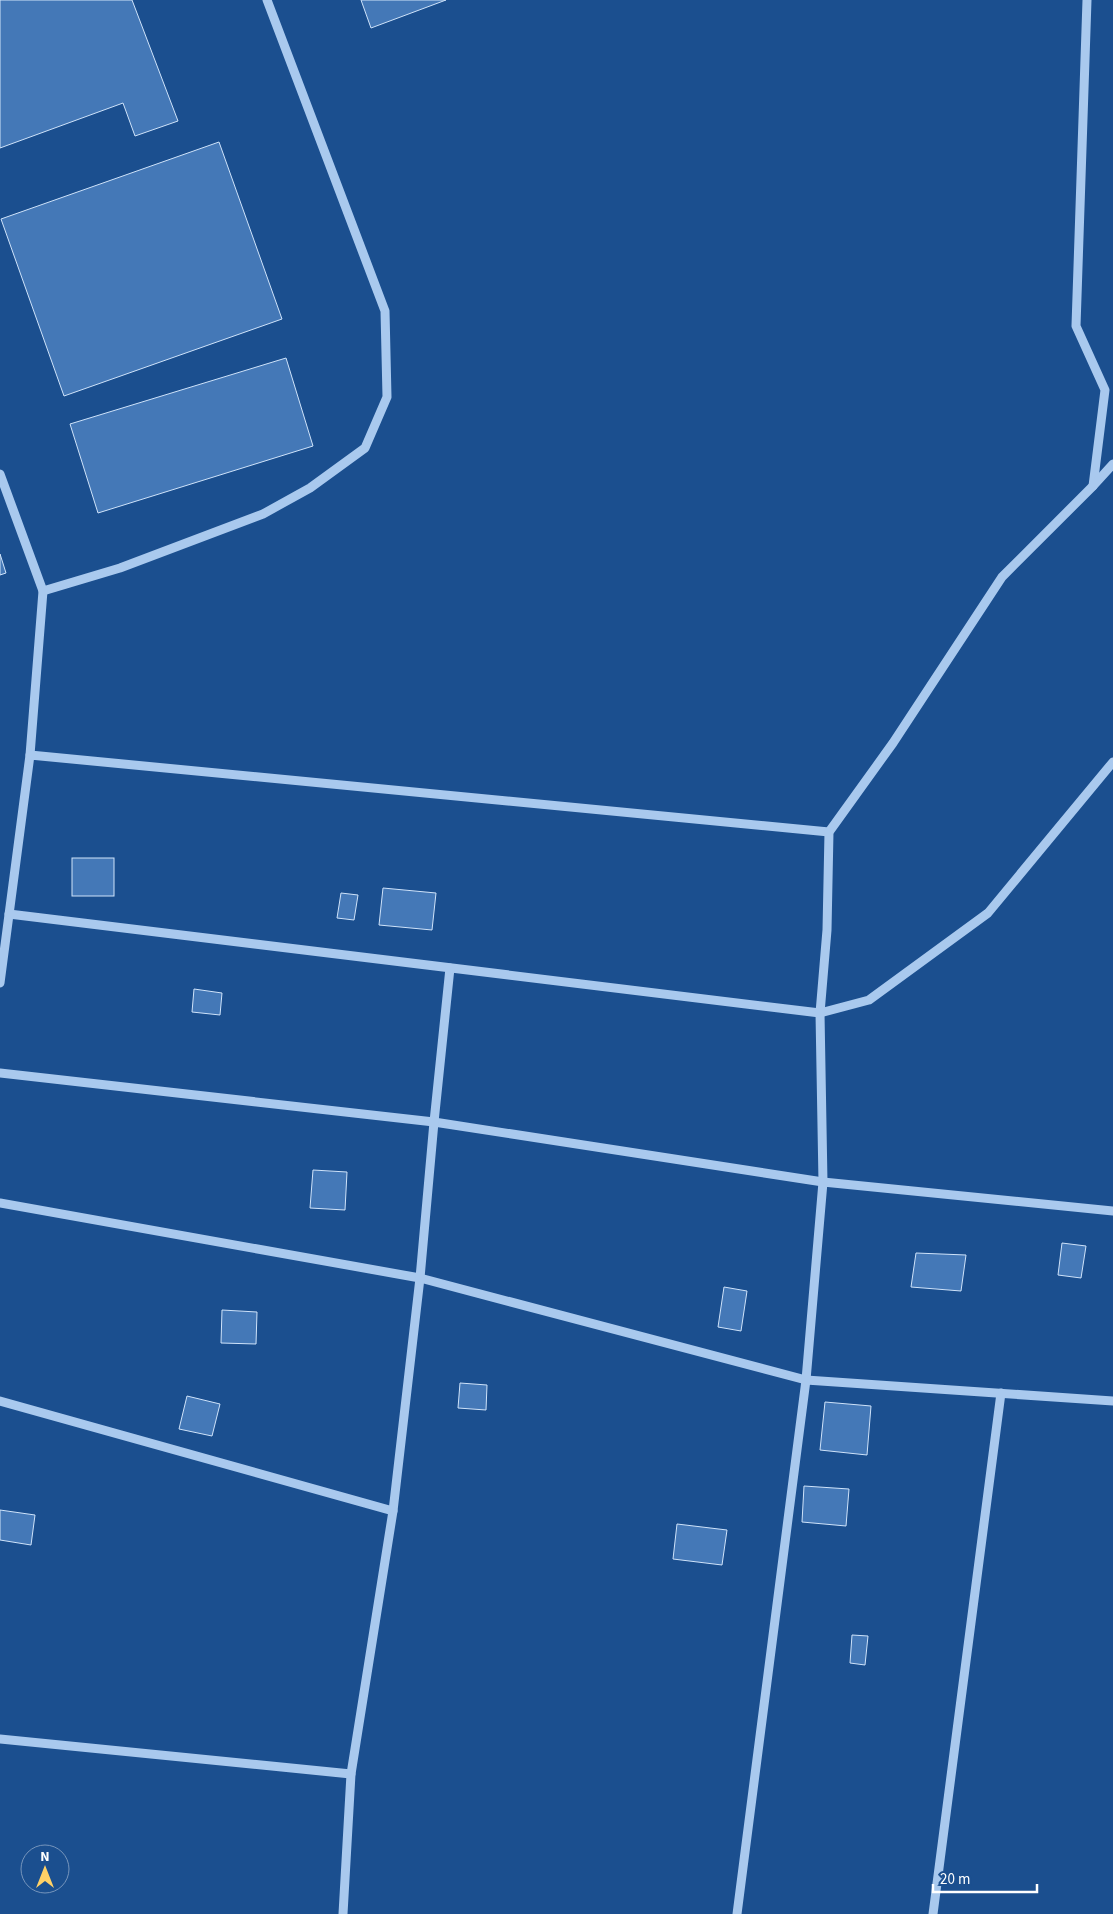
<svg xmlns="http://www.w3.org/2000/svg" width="1113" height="1914" font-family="'Source Sans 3',sans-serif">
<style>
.building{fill:#4478b7;stroke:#cfe3fa}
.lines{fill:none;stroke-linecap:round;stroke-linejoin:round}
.minor{stroke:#a9c9ee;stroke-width:9}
</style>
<rect width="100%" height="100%" fill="#1b4f8f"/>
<g class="building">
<polygon points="0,0 132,0 178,121 135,136 123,103 0,148"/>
<polygon points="361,0 446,0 371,28"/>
<polygon points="219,142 282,319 64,396 1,219"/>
<polygon points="286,358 313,446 98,513 70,424"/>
<polygon points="0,554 6,573 0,575"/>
<rect x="72" y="858" width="42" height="38"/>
<polygon points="383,888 436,893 432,930 379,925"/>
<polygon points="341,893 358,895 354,920 337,918"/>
<polygon points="194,989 222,993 220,1015 192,1012"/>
<polygon points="313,1170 347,1172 345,1210 310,1208"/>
<polygon points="1062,1243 1086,1246 1081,1278 1058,1275"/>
<polygon points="916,1253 966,1255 961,1291 911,1287"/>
<polygon points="724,1287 747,1291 741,1331 718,1327"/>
<polygon points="222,1310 257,1312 256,1344 221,1343"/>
<polygon points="460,1383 487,1385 486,1410 458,1408"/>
<polygon points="187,1396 220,1404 212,1436 179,1429"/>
<polygon points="825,1402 871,1406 867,1455 820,1450"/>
<polygon points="804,1486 849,1489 846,1526 802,1522"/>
<polygon points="0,1510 35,1515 31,1545 0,1540"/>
<polygon points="677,1524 727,1530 722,1565 673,1559"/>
<polygon points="852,1635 868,1636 865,1665 850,1663"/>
</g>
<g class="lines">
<g class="minor">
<polyline points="1087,0 1076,326 1105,390 1093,486"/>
<polyline points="0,474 43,591 30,755 0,983"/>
<polyline points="43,591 120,568 263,514 310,488 365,448 387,397 385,311 267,0"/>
<polyline points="30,755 829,832"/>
<polyline points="9,914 820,1013 869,1000 988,913 1113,762"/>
<polyline points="0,1073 434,1122 823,1182 1113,1211"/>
<polyline points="0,1203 420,1278 806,1380 1113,1401"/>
<polyline points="0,1401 393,1511"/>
<polyline points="0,1739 351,1774"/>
<polyline points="343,1914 351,1774 393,1511 420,1278 434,1122 450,968"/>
<polyline points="737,1914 806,1380 823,1182 820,1013 827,930 829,832 893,743 1002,577 1093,486 1113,464"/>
<polyline points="933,1914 1001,1393"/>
</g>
</g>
<g transform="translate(45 1869)"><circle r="24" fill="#1b4f8f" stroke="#7695bc"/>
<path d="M0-4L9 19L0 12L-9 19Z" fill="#ffd166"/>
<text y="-8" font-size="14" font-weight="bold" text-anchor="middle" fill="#ffffff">N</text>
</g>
<path d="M933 1884v8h104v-8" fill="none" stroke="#ffffff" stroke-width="2.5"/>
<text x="940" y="1884" font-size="15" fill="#ffffff" stroke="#1b4f8f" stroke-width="4" paint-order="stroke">20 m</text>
</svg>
